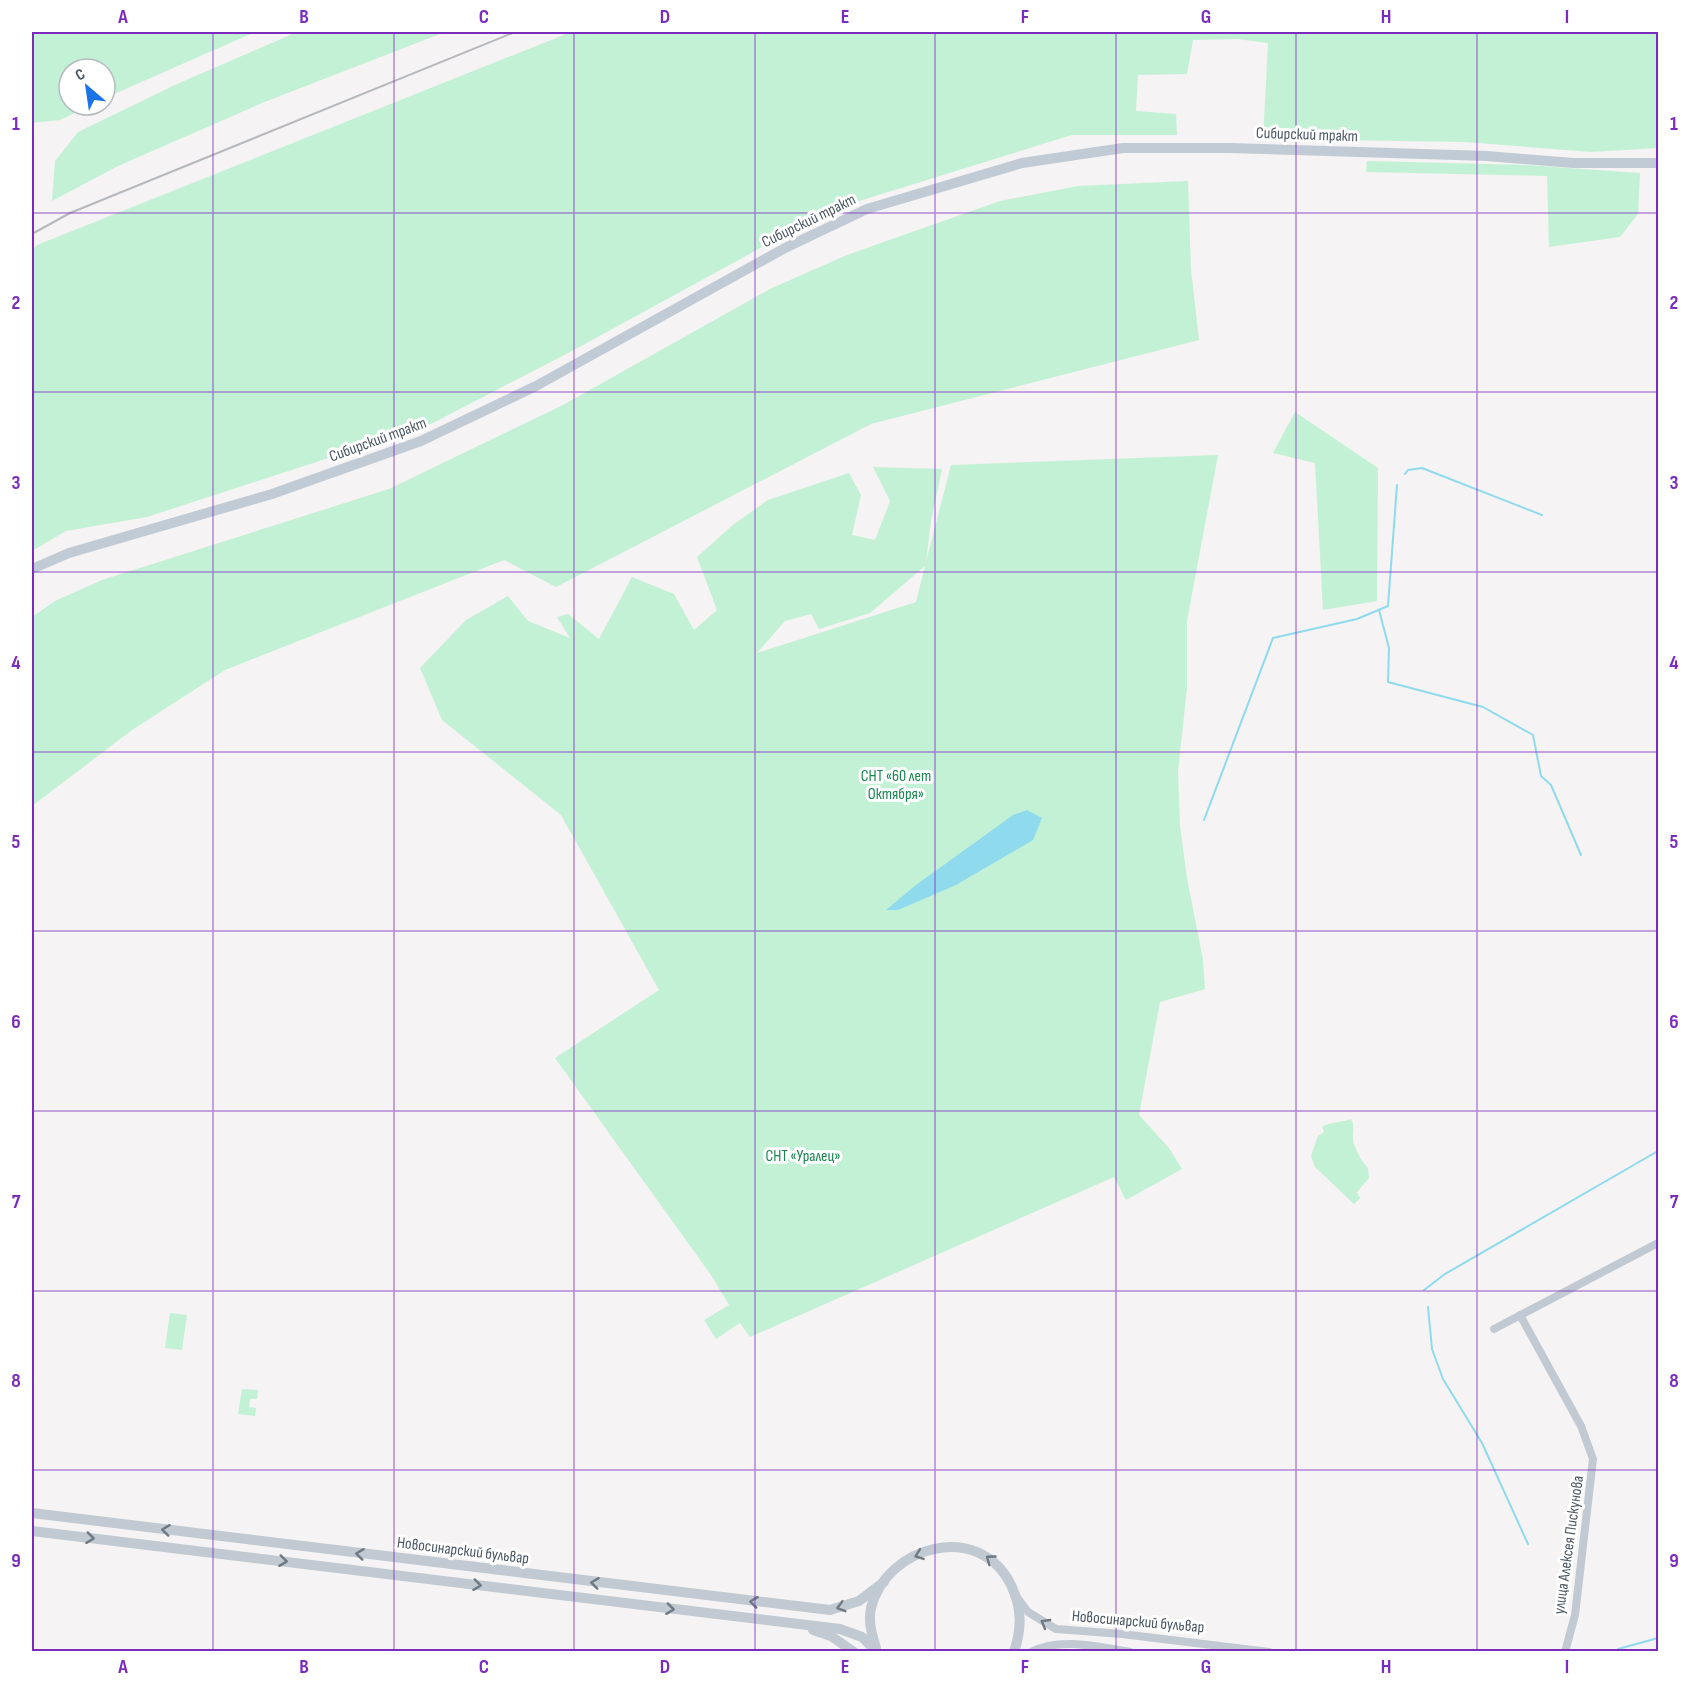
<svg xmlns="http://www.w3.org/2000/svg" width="1690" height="1683" font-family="'Sofia Sans Condensed',sans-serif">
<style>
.green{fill:#c3f1d5;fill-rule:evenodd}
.water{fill:#90daee}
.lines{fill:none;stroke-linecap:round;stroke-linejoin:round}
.stream{stroke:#90daee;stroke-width:2}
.minor{stroke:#c1cad2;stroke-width:8}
.tertiary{stroke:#c1cad2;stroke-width:10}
.secondary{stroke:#c1cbd6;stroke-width:10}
.rail{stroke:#b5b8bd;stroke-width:2}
.oneway{stroke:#6e7983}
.grid{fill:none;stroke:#7b2cbf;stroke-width:1.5;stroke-opacity:0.55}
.labels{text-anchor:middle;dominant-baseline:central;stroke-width:6;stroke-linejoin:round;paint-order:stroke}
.street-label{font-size:16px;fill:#4a5661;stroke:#fff}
.park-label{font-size:16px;fill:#17864f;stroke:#fff}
.neatline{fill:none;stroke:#7b2cbf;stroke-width:2}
.grid-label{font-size:20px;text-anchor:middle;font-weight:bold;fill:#7b2cbf}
</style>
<rect width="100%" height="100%" fill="#f5f3f3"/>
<g class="green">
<polygon points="32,32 255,32 105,98 105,69 69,69 69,105 91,105 60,120 32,123"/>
<polygon points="297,32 445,32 262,103 118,166 52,201 55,161 78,132 177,84"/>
<polygon points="571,32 1658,32 1658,148 1591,152 1465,142 1263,139 1268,43 1237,39 1193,40 1187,74 1138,75 1136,111 1176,114 1177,135 1072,135 830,210 572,351 427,426 147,517 66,531 32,551 32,250 37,245"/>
<polygon points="1367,161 1526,165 1640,173 1638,214 1620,237 1549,247 1547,176 1366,172"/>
<polygon points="1188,181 1191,269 1199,340 871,424 556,587 504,560 225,670 132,730 32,806 32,617 55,601 102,580 389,489 563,405 770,289 847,255 1000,201 1078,186"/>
<polygon points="1295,412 1378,468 1377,601 1323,610 1315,463 1273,453"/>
<path d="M1218,455L1187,621V688L1178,771L1180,826L1187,878L1203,960L1205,989L1160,1002L1139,1115L1169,1148L1182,1169L1126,1200L1114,1177L750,1337L740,1323L716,1339L704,1320L729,1305L711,1275L555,1058L659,990L561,815L442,720L420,668L466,620L508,596L528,621L570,638L557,617L568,614L599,639L632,577L674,594L694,630L717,610L697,557L734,524L768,500L849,473L861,495L852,535L875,540L890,501L873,467L942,469L931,521L926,562L951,465ZM925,566L916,602L757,653L785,621L811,614L819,629L870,613Z"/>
<path d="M1351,1119C1356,1127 1351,1135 1354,1144C1358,1154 1361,1161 1368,1168L1369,1178L1357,1192L1360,1198L1354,1204L1315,1167L1311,1156L1318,1136L1324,1132L1322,1127C1332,1121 1341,1123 1351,1119Z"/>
<polygon points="170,1313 187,1315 182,1350 165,1348"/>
<polygon points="242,1389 258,1390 257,1399 250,1399 249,1407 256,1408 255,1416 238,1414"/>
</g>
<polygon class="water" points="1027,810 1042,818 1033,840 956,885 898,910 886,910 916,885 1013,815"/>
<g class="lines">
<g class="stream">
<polyline points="1405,474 1408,470 1422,468 1542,515"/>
<polyline points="1379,610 1389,648 1388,682 1483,707 1533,735 1541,776 1551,785 1581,855"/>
<polyline points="1204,820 1273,638 1357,619 1388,606 1397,485"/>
<polyline points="1424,1290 1445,1274 1658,1151"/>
<polyline points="1428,1307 1432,1349 1443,1379 1482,1443 1528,1544"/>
<polyline points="1618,1649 1658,1638"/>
</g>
<g class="minor">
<polyline points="1520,1315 1581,1426 1593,1459 1575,1615 1565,1652"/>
<polyline points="1494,1329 1658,1243"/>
<polyline points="1017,1597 1028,1612 1056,1629 1122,1634 1269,1652"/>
<path d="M1031,1652C1061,1637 1098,1647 1130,1652"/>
</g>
<g class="tertiary">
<polyline points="32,1513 830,1610 859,1601 884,1582"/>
<polyline points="32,1531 840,1629 862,1637 877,1652"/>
<polyline points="813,1630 831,1636 854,1652"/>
<path d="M876,1648C872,1635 868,1622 871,1608C886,1546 979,1520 1011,1585C1022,1608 1022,1628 1014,1652"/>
</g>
<polyline class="secondary" points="32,569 69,553 272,494 421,441 536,386 785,248 867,209 1022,163 1123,148 1229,148 1487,156 1573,163 1658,163"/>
<polyline class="rail" points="32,234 70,213 515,32"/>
</g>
<defs><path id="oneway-chevron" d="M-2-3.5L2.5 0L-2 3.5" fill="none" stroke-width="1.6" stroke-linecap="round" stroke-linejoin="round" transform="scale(1.5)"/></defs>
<g class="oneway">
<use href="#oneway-chevron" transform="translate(166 1530) rotate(-173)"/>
<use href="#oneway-chevron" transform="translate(90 1538) rotate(7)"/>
<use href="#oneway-chevron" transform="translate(360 1554) rotate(-173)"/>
<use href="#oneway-chevron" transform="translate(919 1555) rotate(160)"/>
<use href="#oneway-chevron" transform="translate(990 1559) rotate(-144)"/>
<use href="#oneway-chevron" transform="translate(283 1561) rotate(7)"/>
<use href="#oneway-chevron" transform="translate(595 1583) rotate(-173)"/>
<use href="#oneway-chevron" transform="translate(477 1585) rotate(7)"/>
<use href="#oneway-chevron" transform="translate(754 1602) rotate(-173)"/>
<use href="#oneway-chevron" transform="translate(841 1607) rotate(164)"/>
<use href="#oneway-chevron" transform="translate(670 1609) rotate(7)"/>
<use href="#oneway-chevron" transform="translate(1045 1623) rotate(-150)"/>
</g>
<path class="grid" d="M213,32V1652M394,32V1652M574,32V1652M755,32V1652M935,32V1652M1116,32V1652M1296,32V1652M1477,32V1652M32,213H1658M32,392H1658M32,572H1658M32,752H1658M32,931H1658M32,1111H1658M32,1291H1658M32,1470H1658"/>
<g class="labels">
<g class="street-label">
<text transform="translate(1307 135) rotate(2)">Сибирский тракт</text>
<text transform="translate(809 221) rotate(-26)">Сибирский тракт</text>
<text transform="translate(378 440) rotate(-20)">Сибирский тракт</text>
<text transform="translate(1569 1545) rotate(-82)">улица Алексея Пискунова</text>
<text transform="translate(463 1551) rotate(7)">Новосинарский бульвар</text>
<text transform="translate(1138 1622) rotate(5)">Новосинарский бульвар</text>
</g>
<g class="park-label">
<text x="896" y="776">СНТ «60 лет<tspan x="896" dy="18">Октября»</tspan></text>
<text x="803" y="1156">СНТ «Уралец»</text>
</g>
</g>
<rect width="1690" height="1683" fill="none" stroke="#ffffff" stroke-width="66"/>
<g transform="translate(87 87) rotate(331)"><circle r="28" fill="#ffffff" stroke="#b7bbc0" stroke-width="1.5"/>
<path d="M0-4.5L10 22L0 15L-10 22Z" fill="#1a73e8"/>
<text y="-9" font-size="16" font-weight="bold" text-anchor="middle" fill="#4a5661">С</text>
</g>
<rect x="33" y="33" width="1624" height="1617" class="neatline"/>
<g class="grid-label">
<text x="123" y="23">A</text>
<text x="304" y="23">B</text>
<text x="484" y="23">C</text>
<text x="665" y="23">D</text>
<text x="845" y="23">E</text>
<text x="1025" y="23">F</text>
<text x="1206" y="23">G</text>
<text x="1386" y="23">H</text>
<text x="1567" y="23">I</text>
<text x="16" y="130">1</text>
<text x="1674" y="130">1</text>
<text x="16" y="309">2</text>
<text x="1674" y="309">2</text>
<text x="16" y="489">3</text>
<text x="1674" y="489">3</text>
<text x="16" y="669">4</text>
<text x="1674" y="669">4</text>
<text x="16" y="848">5</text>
<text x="1674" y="848">5</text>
<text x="16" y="1028">6</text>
<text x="1674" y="1028">6</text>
<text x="16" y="1208">7</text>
<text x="1674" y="1208">7</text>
<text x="16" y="1387">8</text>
<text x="1674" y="1387">8</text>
<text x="16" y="1567">9</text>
<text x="1674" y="1567">9</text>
<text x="123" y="1673">A</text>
<text x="304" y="1673">B</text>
<text x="484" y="1673">C</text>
<text x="665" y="1673">D</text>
<text x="845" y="1673">E</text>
<text x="1025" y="1673">F</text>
<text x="1206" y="1673">G</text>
<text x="1386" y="1673">H</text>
<text x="1567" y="1673">I</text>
</g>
</svg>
